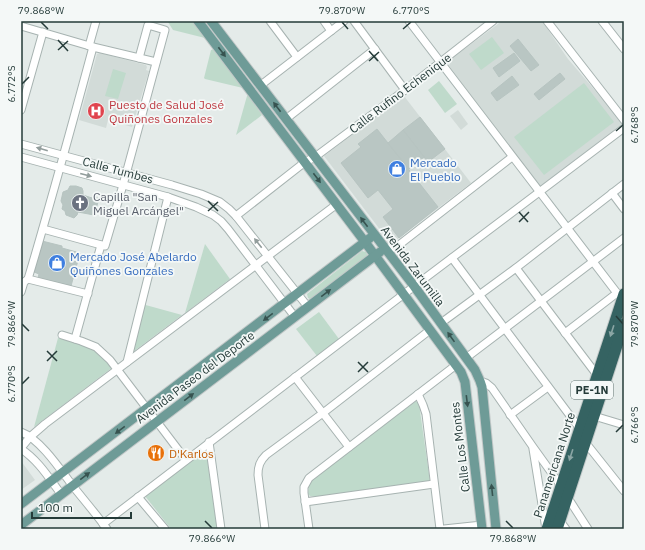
<svg xmlns="http://www.w3.org/2000/svg" width="645" height="550" font-family="'IBM Plex Sans',sans-serif">
<style>
.built{fill:#d2dbd8}
.green{fill:#bfdacb}
.building{fill:#b9c6c3;stroke:#b7c4c1}
.lines{fill:none;stroke-linecap:round;stroke-linejoin:round}
.minor-casing{stroke:#a7b3b1;stroke-width:9}
.major-casing{stroke:#c2c8c8;stroke-width:11}
.highway-casing{stroke:#c2c8c8;stroke-width:13}
.minor{stroke:#fff;stroke-width:7}
.major{stroke:#6e9b97;stroke-width:9}
.highway{stroke:#356362;stroke-width:11}
.oneway{fill:#375350}
.oneway2{fill:#929d9c}
.oneway3{fill:#8ba6a5}
.ticks{fill:none;stroke:#253b39;stroke-width:1.5}
.labels{text-anchor:middle;dominant-baseline:central;stroke-width:3.5;stroke-linejoin:round;paint-order:stroke}
.shield{fill:#f4f8f7;stroke:#637472;stroke-width:1}
.shield-label{font-size:11px;font-weight:bold;fill:#253b39}
.street-label{font-size:12px;fill:#253b39;stroke:#f4f8f7}
.health-label{font-size:12px;fill:#be3a42;stroke:#f4f8f7;text-anchor:start}
.shop-label{font-size:12px;fill:#366cbe;stroke:#f4f8f7;text-anchor:start}
.worship-label{font-size:12px;fill:#5b616d;stroke:#f4f8f7;text-anchor:start}
.food-label{font-size:12px;fill:#c56008;stroke:#f4f8f7;text-anchor:start}
.neatline{fill:none;stroke:#253b39;stroke-width:1.5}
.ticks-label{font-size:10px;text-anchor:middle;fill:#253b39}
</style>
<rect width="100%" height="100%" fill="#e4ebe9"/>
<g class="built">
<polygon points="502,21 542,21 568,59 623,123 540,187 449,66 451,59"/>
<polygon points="100,53 146,65 147,67 146,70 149,71 132,127 108,120 106,128 79,120 97,54"/>
<polygon points="404,96 471,183 391,244 324,156"/>
<polygon points="458,110 468,124 461,130 450,116"/>
<polygon points="21,461 35,480 21,490"/>
</g>
<g class="green">
<polygon points="169,21 192,21 205,37 205,38 173,30 168,22"/>
<polygon points="492,37 504,53 481,70 469,54"/>
<polygon points="214,49 243,88 205,79 204,78 211,50"/>
<polygon points="113,69 126,73 118,99 105,96"/>
<polygon points="439,81 457,104 445,113 428,90"/>
<polygon points="584,83 614,122 544,175 514,137"/>
<polygon points="248,95 262,115 236,135 247,96"/>
<polygon points="205,244 230,279 185,313"/>
<polygon points="362,251 366,252 368,256 310,299 308,298 307,294"/>
<polygon points="142,304 182,315 129,355"/>
<polygon points="319,312 339,339 317,356 296,329"/>
<polygon points="58,338 79,343 93,348 113,367 34,427"/>
<polygon points="416,401 419,404 430,481 318,497 310,496 308,494 309,485 312,479"/>
<polygon points="204,452 207,454 217,529 171,529 145,496"/>
</g>
<g class="building">
<polygon points="518,39 539,65 531,71 510,46"/>
<polygon points="514,53 520,61 499,77 493,68"/>
<polygon points="560,73 565,79 539,100 534,94"/>
<polygon points="512,76 519,85 497,101 491,93"/>
<polygon points="420,117 445,149 428,162 403,130"/>
<polygon points="377,129 438,207 399,238 383,217 393,209 378,190 368,198 341,163 361,147 358,144"/>
<polygon points="403,130 424,157 409,169 388,143"/>
<polygon points="70,186 76,186 82,188 83,191 83,195 92,198 93,195 99,199 94,215 78,212 77,215 74,218 66,215 65,211 62,209 63,205 61,201 63,192 68,190"/>
<polygon points="42,241 62,246 62,248 80,253 71,286 38,278 39,274 34,272"/>
</g>
<g class="lines">
<g class="minor-casing">
<g id="minor">
<polyline points="270,21 297,57"/>
<polyline points="324,21 331,31"/>
<polyline points="354,21 405,90"/>
<polyline points="409,21 617,293 624,296"/>
<polyline points="547,21 624,120"/>
<polyline points="602,21 624,49"/>
<polyline points="21,26 93,47 156,62"/>
<polyline points="89,46 96,21"/>
<polyline points="261,85 344,21"/>
<polyline points="21,110 43,32"/>
<polyline points="286,119 375,49"/>
<polyline points="21,144 172,185 201,194 220,202 229,209 236,216 308,307"/>
<polyline points="21,157 168,197 196,207 213,215 221,221 228,229 295,317"/>
<polyline points="612,193 624,209"/>
<polyline points="236,216 305,162 315,157 405,90 493,21"/>
<polyline points="43,229 105,246 123,185 165,30 148,25 139,58"/>
<polyline points="384,248 393,248 399,245 512,157"/>
<polyline points="452,258 580,429"/>
<polyline points="516,268 597,375"/>
<polyline points="28,279 88,294"/>
<path d="M21,292L24,282L28,279C51,202 72,125 93,47"/>
<polyline points="441,323 516,268 624,184"/>
<polyline points="565,333 617,293"/>
<polyline points="62,335 81,341 96,347 110,360 186,460"/>
<polyline points="75,339 101,245"/>
<polyline points="466,358 624,238"/>
<polyline points="127,362 168,197"/>
<polyline points="295,377 349,447"/>
<polyline points="480,381 486,383 492,388 533,447 561,486 568,498 588,529"/>
<polyline points="418,394 423,405 426,414 440,529"/>
<polyline points="510,415 548,387"/>
<polyline points="594,416 624,425"/>
<path d="M21,432C40,439 60,469 72,485C84,500 96,514 107,529"/>
<polyline points="209,442 221,529"/>
<polyline points="585,442 624,491"/>
<polyline points="21,448 30,437 45,424 337,204"/>
<path d="M21,449C38,460 49,478 61,494"/>
<polyline points="533,449 546,529"/>
<polyline points="138,497 165,529"/>
<polyline points="305,502 434,484"/>
<polyline points="560,521 566,529"/>
<polyline points="103,524 404,294 624,128"/>
<path d="M265,529L258,475C258,466 260,461 266,455L323,413L430,330"/>
<polyline points="309,529 304,493 304,487 309,478 456,365"/>
<polyline points="444,529 482,525"/>
</g>
</g>
<g class="major-casing">
<g id="major">
<polyline points="198,21 365,242 461,372 465,382 482,529"/>
<polyline points="211,21 414,286 475,370 480,381 482,387 496,529"/>
<polyline points="21,504 370,238"/>
<polyline points="21,525 380,252"/>
</g>
</g>
<g class="highway-casing">
<g id="highway">
<polyline points="547,529 624,294"/>
<polyline points="557,529 624,324"/>
</g>
</g>
<use href="#minor" class="minor"/>
<use href="#major" class="major"/>
<use href="#highway" class="highway"/>
</g>
<defs><path id="oneway-solid" d="M-6-.8H1V-3.2L6.5 0L1 3.2V.8H-6Z"/></defs>
<g class="oneway">
<use href="#oneway-solid" transform="translate(222 52) rotate(53)"/>
<use href="#oneway-solid" transform="translate(277 107) rotate(-127)"/>
<use href="#oneway-solid" transform="translate(317 178) rotate(53)"/>
<use href="#oneway-solid" transform="translate(364 222) rotate(-127)"/>
<use href="#oneway-solid" transform="translate(326 293) rotate(-37)"/>
<use href="#oneway-solid" transform="translate(268 317) rotate(143)"/>
<use href="#oneway-solid" transform="translate(451 337) rotate(-125)"/>
<use href="#oneway-solid" transform="translate(189 397) rotate(-37)"/>
<use href="#oneway-solid" transform="translate(467 401) rotate(83)"/>
<use href="#oneway-solid" transform="translate(120 430) rotate(143)"/>
<use href="#oneway-solid" transform="translate(85 476) rotate(-37)"/>
<use href="#oneway-solid" transform="translate(492 490) rotate(-96)"/>
</g>
<g class="oneway2">
<use href="#oneway-solid" transform="translate(42 149) rotate(-164)"/>
<use href="#oneway-solid" transform="translate(86 175) rotate(15)"/>
<use href="#oneway-solid" transform="translate(258 243) rotate(-128)"/>
</g>
<g class="oneway3">
<use href="#oneway-solid" transform="translate(612 331) rotate(108)"/>
<use href="#oneway-solid" transform="translate(571 455) rotate(108)"/>
</g>
<path class="ticks" d="M41,22L48,29M342,22L348,29M403,29L411,22M58,40L68,51M58,50L68,41M369,51L378,61M369,61L379,52M22,84L29,77M616,131L623,125M208,201L218,211M208,211L218,202M519,212L528,222M519,222L529,212M616,316L623,324M22,324L29,331M47,351L57,361M47,361L57,351M358,362L368,372M358,372L368,362M22,384L29,377M616,432L623,425M205,521L212,528M506,521L513,528"/>
<defs>
<g id="hospital-disc" transform="scale(0.9)"><circle r="9.5" fill="#e0444e" stroke="#f4f8f7"/><path d="M-5-5h3v3.5h4V-5h3V5h-3V1.5h-4V5h-3Z" fill="#fff"/></g>
<g id="shop-disc" transform="scale(0.9)"><circle r="9.5" fill="#3f7fe0" stroke="#f4f8f7"/><path d="M-5-2.5h2.3a2.7 3.5 0 0 1 5.4 0H5L5.5 6h-11ZM-1.5-2.5h3a1.5 2.3 0 0 0-3 0Z" fill="#fff"/></g>
<g id="church-disc" transform="scale(0.9)"><circle r="9.5" fill="#6b7280" stroke="#f4f8f7"/><path d="M-1.2-6h2.4v3.5h3.3v2.4h-3.3V6h-2.4V-.1h-3.3v-2.4h3.3Z" fill="#fff"/></g>
<g id="restaurant-disc" transform="scale(0.9)"><circle r="9.5" fill="#e8710a" stroke="#f4f8f7"/><path d="M-5-6h1v4h1v-4h1v4h1v-4h1v5L-1.5 .5V6h-2V.5L-5-1ZM5-6V6H3V1.5H1.5Q1.5-4 5-6Z" fill="#fff"/></g>
</defs>
<g fill-rule="evenodd">
<use href="#hospital-disc" x="96" y="111"/>
<use href="#shop-disc" x="397" y="169"/>
<use href="#church-disc" x="80" y="203"/>
<use href="#shop-disc" x="57" y="263"/>
<use href="#restaurant-disc" x="156" y="453"/>
</g>
<g class="labels">
<rect class="shield" x="571" y="381" width="42" height="18" rx="3"/>
<g class="shield-label">
<text x="592" y="390">PE-1N</text>
</g>
<g class="street-label">
<text transform="translate(400 93) rotate(-37)">Calle Rufino Echenique</text>
<text transform="translate(118 170) rotate(15)">Calle Tumbes</text>
<text transform="translate(413 266) rotate(53)">Avenida Zarumilla</text>
<text transform="translate(195 377) rotate(-37)">Avenida Paseo del Deporte</text>
<text transform="translate(460 447) rotate(-97)">Calle Los Montes</text>
<text transform="translate(554 465) rotate(-72)">Panamericana Norte</text>
</g>
<g class="health-label">
<text x="109" y="104">Puesto de Salud José<tspan x="109" dy="14">Quiñones Gonzales</tspan></text>
</g>
<g class="shop-label">
<text x="410" y="162">Mercado<tspan x="410" dy="14">El Pueblo</tspan></text>
<text x="70" y="256">Mercado José Abelardo<tspan x="70" dy="14">Quiñones Gonzales</tspan></text>
</g>
<g class="worship-label">
<text x="93" y="196">Capilla "San<tspan x="93" dy="14">Miguel Arcángel"</tspan></text>
</g>
<g class="food-label">
<text x="169" y="453">D'Karlos</text>
</g>
</g>
<rect width="645" height="550" fill="none" stroke="#f4f8f7" stroke-width="44"/>
<path d="M32 512v6h99v-6" fill="none" stroke="#253b39" stroke-width="2"/>
<text x="38" y="512" font-size="12" fill="#253b39" stroke="#f4f8f7" stroke-width="3" paint-order="stroke">100 m</text>
<rect x="22" y="22" width="601" height="506" class="neatline"/>
<g class="ticks-label">
<text x="41" y="14">79.868°W</text>
<text x="342" y="14">79.870°W</text>
<text x="411" y="14">6.770°S</text>
<text transform="translate(11 84) rotate(-90)" y="4">6.772°S</text>
<text transform="translate(634 125) rotate(-90)" y="4">6.768°S</text>
<text transform="translate(634 324) rotate(-90)" y="4">79.870°W</text>
<text transform="translate(11 324) rotate(-90)" y="4">79.866°W</text>
<text transform="translate(11 384) rotate(-90)" y="4">6.770°S</text>
<text transform="translate(634 425) rotate(-90)" y="4">6.766°S</text>
<text x="212" y="542">79.866°W</text>
<text x="513" y="542">79.868°W</text>
</g>
</svg>
